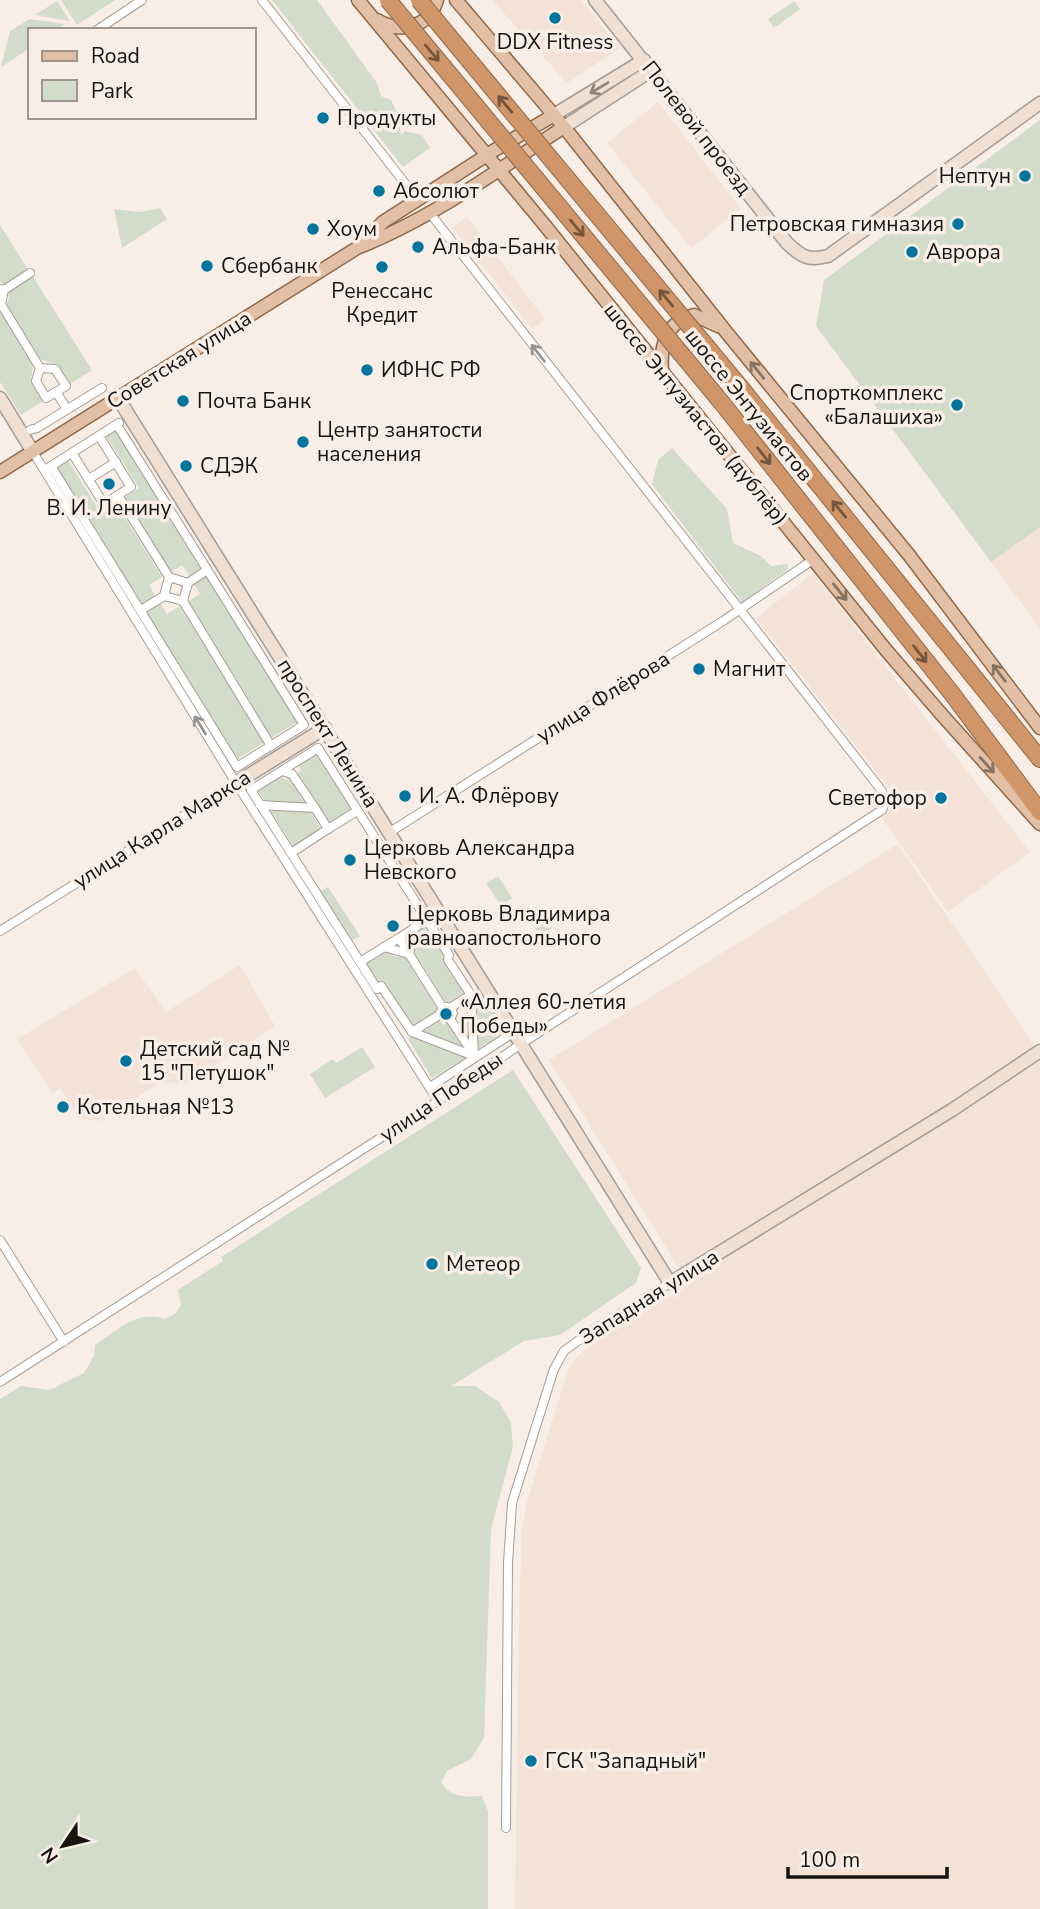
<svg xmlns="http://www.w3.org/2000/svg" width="1040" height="1909" font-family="'Nunito Sans',sans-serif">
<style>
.built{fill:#f3e2d5}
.green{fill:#d2dcc9}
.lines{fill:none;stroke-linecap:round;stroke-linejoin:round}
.street-casing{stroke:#a59c95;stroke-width:10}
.secondary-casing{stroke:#a59c95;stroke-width:15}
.primary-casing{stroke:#8f684a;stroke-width:15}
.highway-casing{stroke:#8f684a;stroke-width:18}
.street{stroke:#fff;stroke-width:8}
.secondary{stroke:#f1e0d2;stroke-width:12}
.primary{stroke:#e3c0a5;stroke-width:12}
.highway{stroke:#d09669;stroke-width:16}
.highway-bridge-casing{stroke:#8f684a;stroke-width:18;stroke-linecap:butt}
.highway-bridge{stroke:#d09669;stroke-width:16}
.oneway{stroke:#74553d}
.oneway2{stroke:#8f847b}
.oneway3{stroke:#979594}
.oneway4{stroke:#877362}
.poi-dot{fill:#02759f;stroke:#f8eee6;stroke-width:2.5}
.labels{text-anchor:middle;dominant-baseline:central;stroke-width:7;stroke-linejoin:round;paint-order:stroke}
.poi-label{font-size:21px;fill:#171411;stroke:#f8eee6;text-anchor:start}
.street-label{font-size:21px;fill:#171411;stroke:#f8eee6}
</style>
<rect width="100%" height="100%" fill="#f8eee6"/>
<g class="built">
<polygon points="492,0 581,0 620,48 567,83"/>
<polygon points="658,102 741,209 691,248 607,143"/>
<polygon points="467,216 545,319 532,329 453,228"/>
<polygon points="1040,527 1040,629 991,562"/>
<polygon points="813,573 1030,852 948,912 881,817 900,802 756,618"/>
<polygon points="898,844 1040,1053 1040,1909 515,1909 519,1619 522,1531 527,1502 568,1370 579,1355 595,1342 689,1284 549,1060"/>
<polygon points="240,965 275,1026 185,1084 161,1082 100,1121 79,1118 60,1088 52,1093 17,1039 135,968 166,1012"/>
</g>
<g class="green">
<polygon points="61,0 115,0 77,25"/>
<polygon points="272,0 317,0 377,83 381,96 391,100 398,115 401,135 405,131 422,135 430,148 403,167"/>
<polygon points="57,1 70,21 35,15"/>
<polygon points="794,1 800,9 774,28 768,19"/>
<polygon points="30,19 65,24 57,30 30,30 30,48 1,67 10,31"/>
<polygon points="1040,120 1040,527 991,562 816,326 824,280"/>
<polygon points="160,208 167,219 122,248 114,209 140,212"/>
<polygon points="0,225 29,271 6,286 0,282"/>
<polygon points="32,275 92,370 70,384 57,365 40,359 6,304 9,299 8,290"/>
<polygon points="0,311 33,364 31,381 43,401 21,415 0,382"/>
<polygon points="118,429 204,568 190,577 182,565 169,573 123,499 139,488 106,436"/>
<polygon points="672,448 727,509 733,543 761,556 771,566 788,564 787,570 742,602 652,484 658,460"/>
<polygon points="68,460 100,512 116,503 162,577 149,585 156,597 142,606 56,467"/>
<polygon points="207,573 299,721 271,738 187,602 200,594 193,582"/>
<polygon points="160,603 167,614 180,606 265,742 237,759 145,611"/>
<polygon points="318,753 354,811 330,826 297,773 301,770 298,765"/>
<polygon points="282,775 285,780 289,777 306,804 265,801 258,790"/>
<polygon points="269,808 310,811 322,831 295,849"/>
<polygon points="498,876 512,898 501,906 486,883"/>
<polygon points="328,887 360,936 352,941 320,891"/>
<polygon points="537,906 552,928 540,936 525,913"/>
<polygon points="429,925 447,953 442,957 466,995 450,1005 447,1004 413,950 417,942 415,933"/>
<polygon points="387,951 395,957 404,956 438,1010 434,1012 436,1014 412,1029 364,965"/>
<polygon points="480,994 504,1032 477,1049 475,998"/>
<polygon points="439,1019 443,1025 447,1022 464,1048 419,1032"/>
<polygon points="414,1035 468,1056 432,1078 408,1039"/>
<polygon points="362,1047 375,1067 325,1098 310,1074 333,1059 336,1063"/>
<path d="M513,1070L641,1268L636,1283L560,1335L524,1341L451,1386H475L499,1402L511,1422L513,1447L491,1529L484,1738L471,1759L447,1771L441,1782C451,1798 464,1797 482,1796L488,1811V1909H0V1399L21,1386L49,1390L84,1373L94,1356L95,1345C117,1330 138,1309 165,1319L175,1314L181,1305L178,1290L223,1261L221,1257Z"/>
</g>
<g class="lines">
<g class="street-casing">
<g id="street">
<polyline points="262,0 418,200"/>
<polyline points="97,30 142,0"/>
<polyline points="0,289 4,290 1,304 40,368 36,381 46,398 56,392 67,409"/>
<polyline points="4,290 30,273"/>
<polyline points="40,368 55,369 66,386 56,392"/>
<polyline points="30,430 37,428 102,388"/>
<polyline points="33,452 236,783 438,1101"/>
<polyline points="72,453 104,504 131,487 99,436"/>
<polyline points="51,466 237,767 304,725 117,425"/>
<polyline points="48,468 119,423"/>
<polyline points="89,479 116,462"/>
<polyline points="118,495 169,577 188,583 183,601 164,596 169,577"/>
<polyline points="188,583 207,570"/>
<polyline points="183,601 271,746"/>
<polyline points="141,610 164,596"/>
<polyline points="260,805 315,808 292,774 282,771"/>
<polyline points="328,829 357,811"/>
<polyline points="390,832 723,621 814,559"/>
<polyline points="291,853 328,829 315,808"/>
<polyline points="0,931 236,783"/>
<polyline points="399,938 360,962 251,790 318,748 427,920 399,938 443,1008"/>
<polyline points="384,947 409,954 414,928"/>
<polyline points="360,962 377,989 381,986 412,1032 439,1015 443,1008"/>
<polyline points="446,1007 450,1008 471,995"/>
<polyline points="450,1008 453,1013 450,1019 474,1055"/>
<polyline points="412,1032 474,1056 471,995 448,960 449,955 427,920"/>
<polyline points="433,1085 508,1036"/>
<polyline points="0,1240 64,1342"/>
<polyline points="0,1382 438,1101 521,1044 882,810 885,802 882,791 429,212"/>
<polyline points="506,1828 508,1563 512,1503 554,1369 564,1351 590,1332 670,1283"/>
</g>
</g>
<g class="secondary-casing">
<g id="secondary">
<path d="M595,0L787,243C802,257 808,261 828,256L1040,103"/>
<polyline points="554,115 644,60"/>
<polyline points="564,127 652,70"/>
<polyline points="0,398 33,452"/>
<polyline points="118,398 670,1283 952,1110 1040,1051"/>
<polyline points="236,783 325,728"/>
</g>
</g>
<g class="primary-casing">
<g id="primary">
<polyline points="358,0 543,223 886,650 942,715 1040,824"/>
<polyline points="456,0 564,127 727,333 909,555 1040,728"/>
<path d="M377,20C400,34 429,28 437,0"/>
<polyline points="362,243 383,222 498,148 554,115"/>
<path d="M662,372C660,346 665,322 694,315L718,326"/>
<path d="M0,472L357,248C431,219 498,170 564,127"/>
</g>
</g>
<g class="highway-casing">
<g id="highway">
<polyline points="741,388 1040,759"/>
<polyline points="722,403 953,695 1040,812"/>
</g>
</g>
<use href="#street" class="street"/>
<use href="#secondary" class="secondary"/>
<use href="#primary" class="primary"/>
<use href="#highway" class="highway"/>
<g class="highway-bridge-casing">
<g id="highway-bridge">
<polyline points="388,0 722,403"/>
<polyline points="419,0 741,388"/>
</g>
</g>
<use href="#highway-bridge" class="highway-bridge"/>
</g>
<defs><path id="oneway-shaft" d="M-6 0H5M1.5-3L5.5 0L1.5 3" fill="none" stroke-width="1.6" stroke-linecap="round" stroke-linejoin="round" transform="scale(1.75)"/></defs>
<g class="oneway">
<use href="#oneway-shaft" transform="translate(432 53) rotate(50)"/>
<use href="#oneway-shaft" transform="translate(505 104) rotate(-130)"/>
<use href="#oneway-shaft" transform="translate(577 228) rotate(50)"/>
<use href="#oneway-shaft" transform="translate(666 298) rotate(-130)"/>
<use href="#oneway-shaft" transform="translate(764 456) rotate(52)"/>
<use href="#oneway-shaft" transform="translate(839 509) rotate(-129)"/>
<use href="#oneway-shaft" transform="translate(920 654) rotate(52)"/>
</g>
<use class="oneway2" href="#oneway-shaft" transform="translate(599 88) rotate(149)"/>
<g class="oneway3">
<use href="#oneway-shaft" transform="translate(538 353) rotate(-128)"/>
<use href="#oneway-shaft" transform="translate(200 725) rotate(-122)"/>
</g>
<g class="oneway4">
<use href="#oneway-shaft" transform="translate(757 370) rotate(-129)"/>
<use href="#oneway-shaft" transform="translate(840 592) rotate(51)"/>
<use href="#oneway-shaft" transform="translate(999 673) rotate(-127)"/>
<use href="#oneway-shaft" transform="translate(987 765) rotate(48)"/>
</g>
<g class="poi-dot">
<circle cx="555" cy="18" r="7"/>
<circle cx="323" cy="118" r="7"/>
<circle cx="1025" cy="176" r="7"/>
<circle cx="379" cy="191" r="7"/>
<circle cx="958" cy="224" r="7"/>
<circle cx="313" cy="229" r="7"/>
<circle cx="418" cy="247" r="7"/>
<circle cx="912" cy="252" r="7"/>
<circle cx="207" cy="266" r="7"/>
<circle cx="382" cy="267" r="7"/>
<circle cx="367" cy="370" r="7"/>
<circle cx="183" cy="401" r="7"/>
<circle cx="957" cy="405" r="7"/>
<circle cx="303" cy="442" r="7"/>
<circle cx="186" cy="466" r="7"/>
<circle cx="109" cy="484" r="7"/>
<circle cx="699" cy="669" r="7"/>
<circle cx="405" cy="796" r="7"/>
<circle cx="941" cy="798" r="7"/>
<circle cx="350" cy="860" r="7"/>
<circle cx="393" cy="926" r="7"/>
<circle cx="446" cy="1014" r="7"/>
<circle cx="126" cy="1061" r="7"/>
<circle cx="63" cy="1107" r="7"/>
<circle cx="432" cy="1264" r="7"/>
<circle cx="531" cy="1761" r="7"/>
</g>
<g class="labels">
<g class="poi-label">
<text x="555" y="42" text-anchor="middle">DDX Fitness</text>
<text x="337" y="118">Продукты</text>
<text x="1011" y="176" text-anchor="end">Нептун</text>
<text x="393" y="191">Абсолют</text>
<text x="944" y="224" text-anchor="end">Петровская гимназия</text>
<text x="327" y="229">Хоум</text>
<text x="432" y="247">Альфа-Банк</text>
<text x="926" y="252">Аврора</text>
<text x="221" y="266">Сбербанк</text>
<text x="382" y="291" text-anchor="middle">Ренессанс<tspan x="382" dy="24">Кредит</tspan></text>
<text x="381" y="370">ИФНС РФ</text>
<text x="943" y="393" text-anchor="end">Спорткомплекс<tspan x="943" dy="24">«Балашиха»</tspan></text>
<text x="197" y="401">Почта Банк</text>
<text x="317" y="430">Центр занятости<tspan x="317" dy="24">населения</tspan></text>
<text x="200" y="466">СДЭК</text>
<text x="109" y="508" text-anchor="middle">В. И. Ленину</text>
<text x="713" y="669">Магнит</text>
<text x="419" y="796">И. А. Флёрову</text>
<text x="927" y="798" text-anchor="end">Светофор</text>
<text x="364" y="848">Церковь Александра<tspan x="364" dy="24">Невского</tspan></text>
<text x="407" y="914">Церковь Владимира<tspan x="407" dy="24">равноапостольного</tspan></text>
<text x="460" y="1002">«Аллея 60-летия<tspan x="460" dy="24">Победы»</tspan></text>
<text x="140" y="1049">Детский сад №<tspan x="140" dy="24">15 "Петушок"</tspan></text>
<text x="77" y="1107">Котельная №13</text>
<text x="446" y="1264">Метеор</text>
<text x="545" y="1761">ГСК "Западный"</text>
</g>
<g class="street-label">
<text transform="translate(697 128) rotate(52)">Полевой проезд</text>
<text transform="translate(179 360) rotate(-32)">Советская улица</text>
<text transform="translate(749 405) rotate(51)">шоссе Энтузиастов</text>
<text transform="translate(696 414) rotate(51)">шоссе Энтузиастов (дублёр)</text>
<text transform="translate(603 697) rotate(-32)">улица Флёрова</text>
<text transform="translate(328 733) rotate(58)">проспект Ленина</text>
<text transform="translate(162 829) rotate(-32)">улица Карла Маркса</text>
<text transform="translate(441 1097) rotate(-34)">улица Победы</text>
<text transform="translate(649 1297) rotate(-32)">Западная улица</text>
</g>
</g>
<rect x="28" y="28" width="228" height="91" fill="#f8eee6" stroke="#9e9791" stroke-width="2"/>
<rect x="42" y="51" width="35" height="10" fill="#e3c0a5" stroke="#9e9791" stroke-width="2"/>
<text x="91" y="63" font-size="21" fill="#171411">Road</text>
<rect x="42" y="80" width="35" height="21" fill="#d2dcc9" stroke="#9e9791" stroke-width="2"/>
<text x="91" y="98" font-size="21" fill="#171411">Park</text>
<g transform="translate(63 1846) rotate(235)" stroke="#f8eee6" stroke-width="5" paint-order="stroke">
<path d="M0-5L12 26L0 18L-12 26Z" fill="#171411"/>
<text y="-10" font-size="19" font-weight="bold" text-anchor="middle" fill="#171411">N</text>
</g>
<path d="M788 1867v10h159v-10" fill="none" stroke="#171411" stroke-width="3.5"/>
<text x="799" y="1867" font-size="21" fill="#171411" stroke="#f8eee6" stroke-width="5" paint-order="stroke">100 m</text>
</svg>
